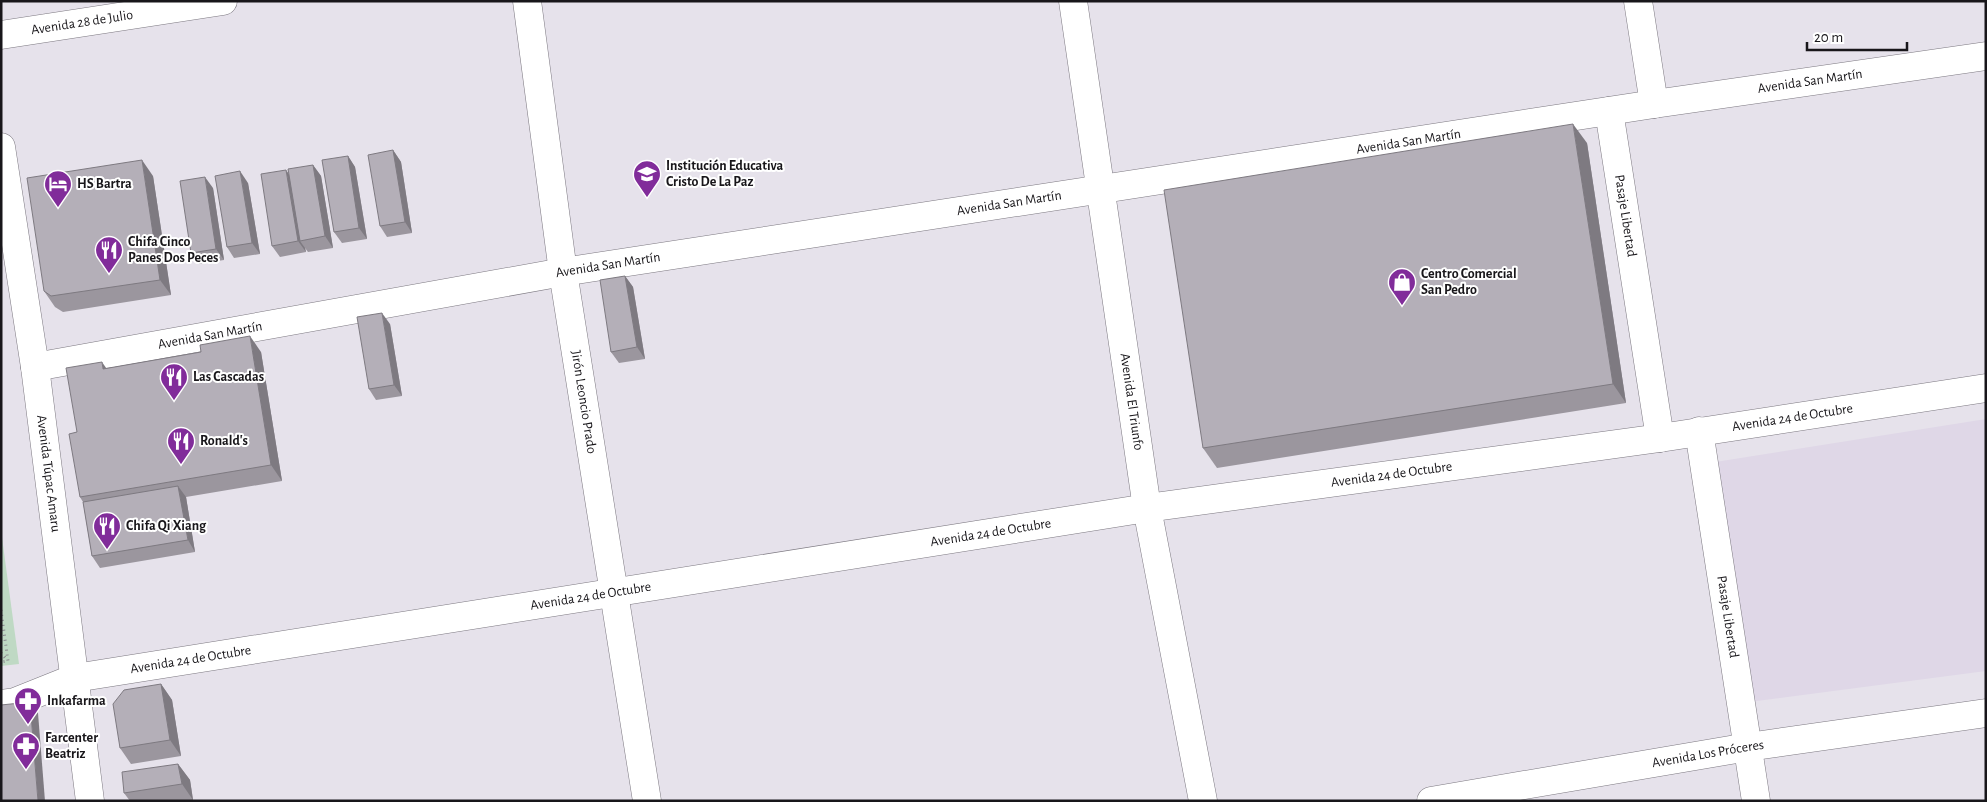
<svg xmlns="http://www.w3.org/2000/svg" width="1987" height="802" font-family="'Alegreya Sans',sans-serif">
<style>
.built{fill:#dfd7e7}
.green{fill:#bfd9c4}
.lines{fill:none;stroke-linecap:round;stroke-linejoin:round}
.minor-casing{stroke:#7c7880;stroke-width:29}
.path{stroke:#8a878e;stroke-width:3;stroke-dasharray:1 4;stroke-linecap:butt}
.minor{stroke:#fff;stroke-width:28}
.wall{fill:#9b969e}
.shaded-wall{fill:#7e7a81}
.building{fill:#b4afb8;stroke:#7e7a81}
.labels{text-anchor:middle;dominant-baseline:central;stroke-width:4;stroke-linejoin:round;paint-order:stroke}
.street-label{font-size:14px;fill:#18161a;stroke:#fff}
.poi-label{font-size:14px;font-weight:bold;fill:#18161a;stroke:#fff;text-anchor:start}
</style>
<rect width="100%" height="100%" fill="#e6e2eb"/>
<polygon class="built" points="1986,419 1986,671 1749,702 1709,463"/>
<polygon class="green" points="1,530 19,664 1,666"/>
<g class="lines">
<g class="minor-casing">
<g id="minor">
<path id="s1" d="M527,1L563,272L647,801"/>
<path id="s2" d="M1073,1L1147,508L1203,801"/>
<polyline points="1638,1 1654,104"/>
<path id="s3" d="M1,35L223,1"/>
<path id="s4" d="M1609,111L1660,438"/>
<path id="s5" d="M1,147L35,367L90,801"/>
<path id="s6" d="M35,367L563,272L1654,104L1986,56"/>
<path id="s7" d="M1699,431L1756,801"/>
<path id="s8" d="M1,704L15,702L75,678L1147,508L1660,438L1986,388"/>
<path id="s9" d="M1431,801L1748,747L1986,713"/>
</g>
</g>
<g class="path">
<polyline points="1,610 8,661 1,662"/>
<polyline points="1,653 7,660"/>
</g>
<use href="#minor" class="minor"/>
</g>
<g class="wall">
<polygon points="1587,143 1626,403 1217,468 1203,448"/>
<polygon points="393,150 401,162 412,233 387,237 380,226"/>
<polygon points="348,156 355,167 367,239 342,243 334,232"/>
<polygon points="313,165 321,176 333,248 308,252 305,248 306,252 280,257 272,246 289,173"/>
<polygon points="153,176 171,295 63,312 55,307 44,291"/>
<polygon points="248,183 260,254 234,258 227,247"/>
<polygon points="213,188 224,260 199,264 191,253"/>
<polygon points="625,276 633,287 645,359 619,363 611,352"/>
<polygon points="390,324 402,396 376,400 369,389"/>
<polygon points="261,352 282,481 186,497 195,552 100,568 92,556 83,502 80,497 77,432 106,368"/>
<polygon points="161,684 172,700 181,756 131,764 120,748"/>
<polygon points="178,764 190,780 193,800 130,801 124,793"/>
</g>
<g class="shaded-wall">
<polygon points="1573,124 1587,143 1626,403 1613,384"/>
<polygon points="393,150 401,162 412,233 405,222"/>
<polygon points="348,156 355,167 367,239 359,228"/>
<polygon points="142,160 153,176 171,295 160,280"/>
<polygon points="313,165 321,176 333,248 325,236"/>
<polygon points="286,170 294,181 300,241 305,248 306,252 298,241"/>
<polygon points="240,171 248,183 260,254 252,243"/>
<polygon points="205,177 213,188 224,260 216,249"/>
<polygon points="625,276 633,287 645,359 637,347"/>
<polygon points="382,313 390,324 402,396 394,385"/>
<polygon points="250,336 261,352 282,481 271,465"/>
<polygon points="102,362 113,378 103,369"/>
<polygon points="178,486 186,497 195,552 188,540"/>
<polygon points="161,684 172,700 181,756 170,740"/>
<polygon points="30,702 38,713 45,801 38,801"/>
<polygon points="178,764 190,780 193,800 182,784"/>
</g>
<g class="building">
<polygon points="1573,124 1613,384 1203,448 1164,190"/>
<polygon points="393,150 405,222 380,226 368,155"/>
<polygon points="348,156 359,228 334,232 322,160"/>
<polygon points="142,160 160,280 51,296 44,291 27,178"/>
<polygon points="313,165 325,236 300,241 288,169"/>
<polygon points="286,170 298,241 272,246 261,174"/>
<polygon points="240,171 252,243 227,247 215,176"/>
<polygon points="205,177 216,249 191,253 180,181"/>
<polygon points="625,276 637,347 611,352 600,280"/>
<polygon points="382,313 394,385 369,389 357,317"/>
<polygon points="250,336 271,465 80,497 69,434 77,432 66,368 102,362 103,369 201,352 200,345"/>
<polygon points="178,486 188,540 92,556 83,502"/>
<polygon points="161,684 170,740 120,748 113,704 124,690"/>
<polygon points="30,702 38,801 1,801 1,705"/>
<polygon points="178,764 182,784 124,793 122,772"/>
</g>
<defs>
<g id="school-pin" transform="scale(1.4375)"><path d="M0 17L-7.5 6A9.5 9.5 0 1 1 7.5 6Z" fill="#812c9a" stroke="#fff"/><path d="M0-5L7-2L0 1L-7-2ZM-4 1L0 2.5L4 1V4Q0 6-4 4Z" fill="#fff"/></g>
<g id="hotel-pin" transform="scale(1.4375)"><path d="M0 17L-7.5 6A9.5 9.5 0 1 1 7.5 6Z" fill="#812c9a" stroke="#fff"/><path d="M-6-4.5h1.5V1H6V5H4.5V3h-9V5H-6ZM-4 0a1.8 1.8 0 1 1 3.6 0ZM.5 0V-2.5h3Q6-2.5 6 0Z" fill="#fff"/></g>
<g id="restaurant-pin" transform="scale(1.4375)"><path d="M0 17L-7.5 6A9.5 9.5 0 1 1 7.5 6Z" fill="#812c9a" stroke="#fff"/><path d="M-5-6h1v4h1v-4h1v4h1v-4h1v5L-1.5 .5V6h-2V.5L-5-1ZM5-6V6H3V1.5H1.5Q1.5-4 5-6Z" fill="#fff"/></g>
<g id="shop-pin" transform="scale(1.4375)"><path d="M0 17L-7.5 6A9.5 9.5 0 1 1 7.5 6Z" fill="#812c9a" stroke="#fff"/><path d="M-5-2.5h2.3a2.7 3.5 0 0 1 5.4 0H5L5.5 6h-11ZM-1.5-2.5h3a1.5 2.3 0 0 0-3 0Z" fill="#fff"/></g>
<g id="pharmacy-pin" transform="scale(1.4375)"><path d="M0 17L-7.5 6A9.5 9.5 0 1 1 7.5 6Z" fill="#812c9a" stroke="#fff"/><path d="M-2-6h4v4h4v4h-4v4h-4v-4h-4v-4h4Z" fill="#fff"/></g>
</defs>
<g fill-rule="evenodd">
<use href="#school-pin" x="647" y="174"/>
<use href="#hotel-pin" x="58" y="184"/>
<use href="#restaurant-pin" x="109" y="250"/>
<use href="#shop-pin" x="1402" y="282"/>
<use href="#restaurant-pin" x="174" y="377"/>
<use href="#restaurant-pin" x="181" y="441"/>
<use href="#restaurant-pin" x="107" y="526"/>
<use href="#pharmacy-pin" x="28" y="701"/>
<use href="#pharmacy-pin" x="26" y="746"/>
</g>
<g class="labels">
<g class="street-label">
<text stroke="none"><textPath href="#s3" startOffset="82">Avenida 28 de Julio</textPath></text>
<text stroke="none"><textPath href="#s6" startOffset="1798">Avenida San Martín</textPath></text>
<text stroke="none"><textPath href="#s6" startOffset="1392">Avenida San Martín</textPath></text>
<text stroke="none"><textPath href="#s6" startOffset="988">Avenida San Martín</textPath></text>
<text stroke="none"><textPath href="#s4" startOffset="106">Pasaje Libertad</textPath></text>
<text stroke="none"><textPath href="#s6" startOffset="582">Avenida San Martín</textPath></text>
<text stroke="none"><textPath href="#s6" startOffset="178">Avenida San Martín</textPath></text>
<text stroke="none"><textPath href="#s1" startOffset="405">Jirón Leoncio Prado</textPath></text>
<text stroke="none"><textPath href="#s2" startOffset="405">Avenida El Triunfo</textPath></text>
<text stroke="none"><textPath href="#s8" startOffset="1816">Avenida 24 de Octubre</textPath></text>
<text stroke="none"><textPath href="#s5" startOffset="330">Avenida Túpac Amaru</textPath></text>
<text stroke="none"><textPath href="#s8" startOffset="1411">Avenida 24 de Octubre</textPath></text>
<text stroke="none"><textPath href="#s8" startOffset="1006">Avenida 24 de Octubre</textPath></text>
<text stroke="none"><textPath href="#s8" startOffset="601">Avenida 24 de Octubre</textPath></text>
<text stroke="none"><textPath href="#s7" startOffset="188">Pasaje Libertad</textPath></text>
<text stroke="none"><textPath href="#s8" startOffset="196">Avenida 24 de Octubre</textPath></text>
<text stroke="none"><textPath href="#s9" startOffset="281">Avenida Los Próceres</textPath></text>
</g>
<g class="poi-label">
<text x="666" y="166">Institución Educativa<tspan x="666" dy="16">Cristo De La Paz</tspan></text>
<text x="77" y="184">HS Bartra</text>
<text x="128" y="242">Chifa Cinco<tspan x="128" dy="16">Panes Dos Peces</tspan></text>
<text x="1421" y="274">Centro Comercial<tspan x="1421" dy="16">San Pedro</tspan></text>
<text x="193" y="377">Las Cascadas</text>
<text x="200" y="441">Ronald's</text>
<text x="126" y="526">Chifa Qi Xiang</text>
<text x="47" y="701">Inkafarma</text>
<text x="45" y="738">Farcenter<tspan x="45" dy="16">Beatriz</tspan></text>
</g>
</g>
<rect width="1987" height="802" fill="none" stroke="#18161a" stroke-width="5"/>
<path d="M1807 42v8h100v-8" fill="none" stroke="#18161a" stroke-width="2.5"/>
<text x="1814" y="42" font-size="15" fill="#18161a" stroke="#ffffff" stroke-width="4" paint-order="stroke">20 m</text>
</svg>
